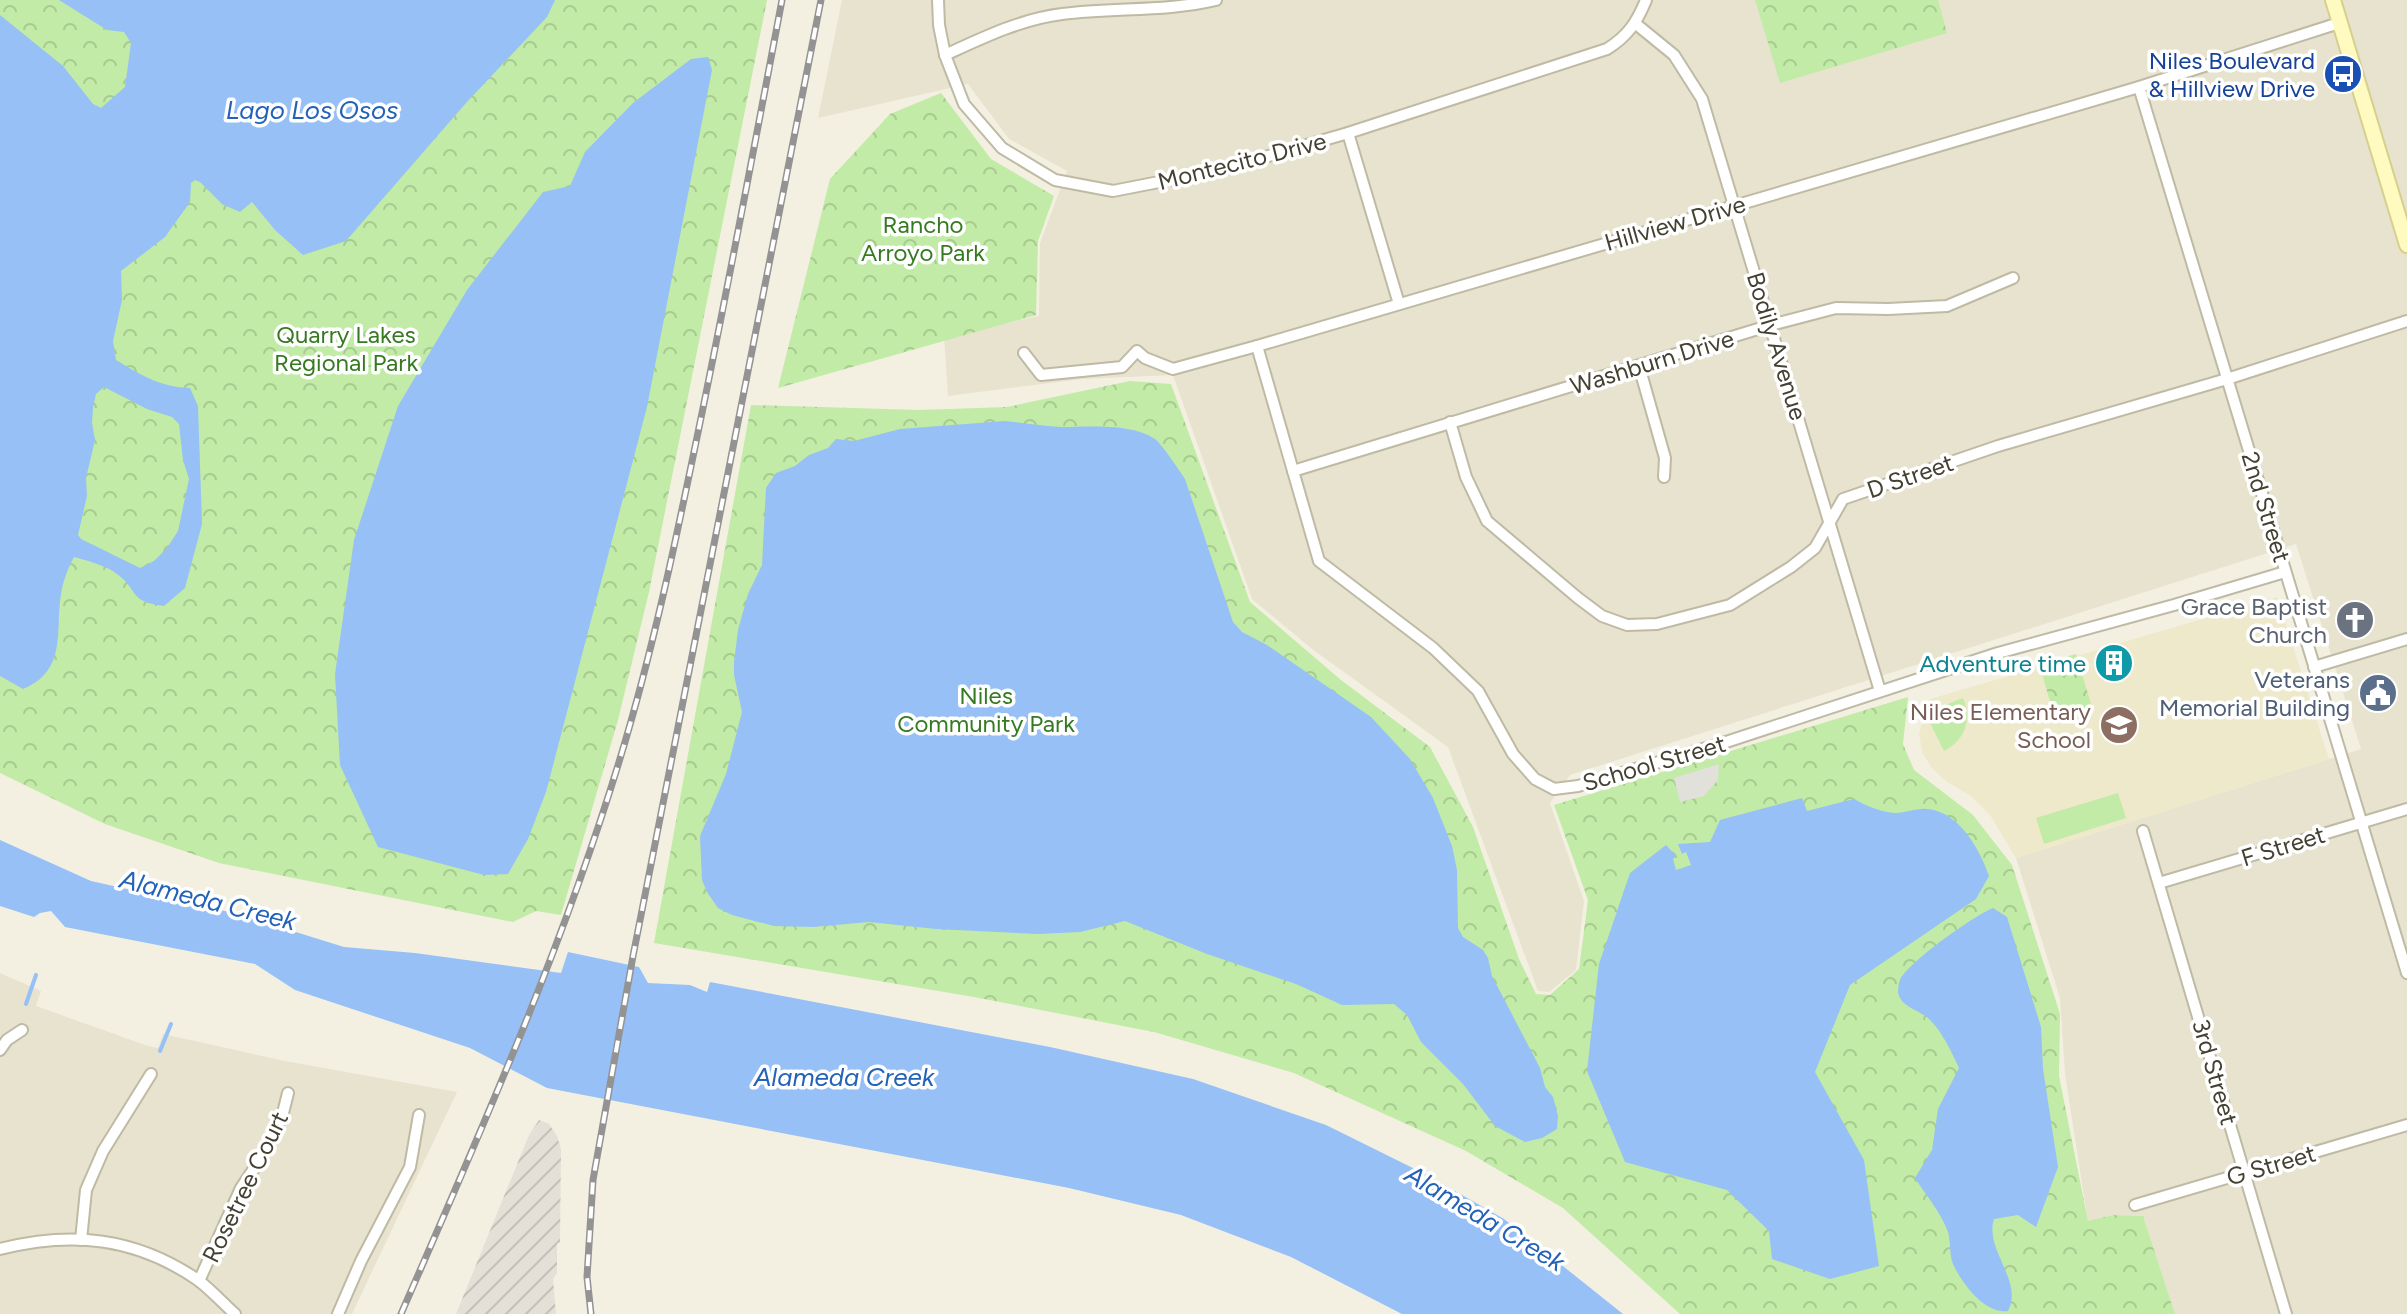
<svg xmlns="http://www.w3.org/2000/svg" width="2407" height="1314" font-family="Figtree,sans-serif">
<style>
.residential{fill:#e7e3cf}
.industrial{fill:url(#industrial-furrows)}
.education{fill:#ede9ca}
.park{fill:url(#park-crowns)}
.garden{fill:#c1eba6}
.parking{fill:#e2e0db}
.water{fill:#97c0f6;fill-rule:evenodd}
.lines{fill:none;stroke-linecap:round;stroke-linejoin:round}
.stream{stroke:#97c0f6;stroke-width:4}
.street-casing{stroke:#bebaa4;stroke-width:14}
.secondary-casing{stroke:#d6cf8d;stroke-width:18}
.street{stroke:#fff;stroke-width:10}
.secondary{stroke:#fffabf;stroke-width:14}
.rail-casing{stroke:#939393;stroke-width:7}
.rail{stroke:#fff;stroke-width:4;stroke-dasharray:12;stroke-linecap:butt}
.labels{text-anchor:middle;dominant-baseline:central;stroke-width:7;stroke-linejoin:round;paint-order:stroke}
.transit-label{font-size:24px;fill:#164399;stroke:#fff;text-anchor:end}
.street-label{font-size:24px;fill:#444032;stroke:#fff}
.park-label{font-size:24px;fill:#357a21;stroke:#fff}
.worship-label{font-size:24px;fill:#5b616d;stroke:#fff;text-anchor:end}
.culture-label{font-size:24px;fill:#0d838f;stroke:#fff;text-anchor:end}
.service-label{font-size:24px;fill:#4e5e75;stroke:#fff;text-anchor:end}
.education-label{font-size:24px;fill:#785e54;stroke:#fff;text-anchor:end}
.water-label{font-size:26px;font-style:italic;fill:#2362b8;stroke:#fff}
</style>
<defs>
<pattern id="industrial-furrows" width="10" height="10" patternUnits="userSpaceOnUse" patternTransform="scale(2)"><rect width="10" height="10" fill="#e4e0d7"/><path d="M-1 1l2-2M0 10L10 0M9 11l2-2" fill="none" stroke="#c5c1b9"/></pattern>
<pattern id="park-crowns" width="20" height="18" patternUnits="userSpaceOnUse" patternTransform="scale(2)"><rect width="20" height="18" fill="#c1eba6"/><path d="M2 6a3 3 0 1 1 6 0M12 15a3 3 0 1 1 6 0" fill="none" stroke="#a7cb8f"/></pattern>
</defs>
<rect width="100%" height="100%" fill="#f3f0e2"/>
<g class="residential">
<polygon points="842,0 2407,0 2407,1314 2175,1314 2143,1216 2113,1215 2088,1222 2065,1074 2060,998 2016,858 2361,749 2296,544 1570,775 1550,803 1584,901 1576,970 1549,992 1538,991 1448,747 1312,649 1252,599 1173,375 1082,379 948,396 944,336 1039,316 1040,243 1067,171 1009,139 968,84 818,118"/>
<polygon points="0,973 41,991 36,1006 148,1046 158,1048 163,1034 285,1061 457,1092 352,1314 0,1314"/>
</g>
<polygon class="industrial" points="539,1120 549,1124 557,1136 561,1149 560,1242 557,1244 557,1273 553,1279 556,1314 456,1314 529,1135"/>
<polygon class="education" points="2277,597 2329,759 2016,858 1990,815 1971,796 1947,782 1931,767 1922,752 1919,733 1930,699"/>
<g class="park">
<polygon points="0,0 767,0 649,592 618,720 561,915 536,911 513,922 219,863 105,824 0,773"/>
<polygon points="1755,0 1938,0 1947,33 1780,83"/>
<polygon points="941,93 991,159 1054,196 1038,241 1036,315 778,388 830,179 890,114"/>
<polygon points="1130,381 1171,384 1250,602 1341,680 1430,747 1473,827 1519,959 1536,994 1550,995 1579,969 1588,900 1554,805 1908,697 1903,744 1914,770 1973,815 2012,865 2060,1014 2059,1076 2088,1221 2113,1215 2143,1216 2175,1314 1680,1314 1563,1208 1466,1151 1294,1073 1154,1032 974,997 654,943 751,405 919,410 1007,407"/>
<polygon points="2076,654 2092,707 2055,718 2039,664"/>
</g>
<g class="garden">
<path d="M1963,698C1972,720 1965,740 1944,751L1927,717L1930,711Z"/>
<polygon points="2118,793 2126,818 2044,844 2036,818"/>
</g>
<polygon class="parking" points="1719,764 1718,780 1704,796 1680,802 1674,778"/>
<g class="water">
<path d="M59,0H555L547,17L466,103L346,241L303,255L275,230L252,202L240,212L222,204L200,182L195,180L191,183L190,202L165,237L121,271L122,300L113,341L116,360C139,374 162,388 190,388L198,406L202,524L185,588L164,606C127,601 140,591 117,574C105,565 88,561 74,557C68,568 63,581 61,594C55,629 68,671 23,689L0,676V15L63,66L93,104L101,108L125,87L131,43L124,32L107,30ZM104,387L147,409L172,417L179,424L183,460L189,479L178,531L167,548L154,561L140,568L81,539L78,535L87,496L86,478L95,440L92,423L93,408L96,394Z"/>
<polygon points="708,57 712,70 647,407 546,792 528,839 508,874 484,875 378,847 340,765 335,674 354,540 398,406 467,290 543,192 570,186 585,152 633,103 691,59"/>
<path d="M1005,421C1024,423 1043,426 1062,427C1089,427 1131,423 1155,439C1161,443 1179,470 1185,479L1233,622L1242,632L1267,645L1371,717L1410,759L1433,798L1452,846L1457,870L1458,928L1463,937L1483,950L1488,958L1492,976L1540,1068L1545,1087L1553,1097L1558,1116L1557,1129L1542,1138L1525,1142L1495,1126L1463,1084L1421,1042L1407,1015L1394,1004L1342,1005L1296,984L1207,954L1125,921L1080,932L1038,934L936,929L869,922L813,927L774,926L732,915L718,908L707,892L702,880L700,836L726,774L742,712L734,675V662L738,630L748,594L762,565L766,488L776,473L795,466L809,455L828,448L836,439L854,441L900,429Z"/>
<path d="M1802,798L1807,811L1854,799C1866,806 1881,812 1896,813C1906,813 1917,808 1927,809C1959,811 1980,850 1989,876L1976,899L1850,985L1815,1072L1864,1160L1879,1266L1830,1279L1772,1259L1769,1231L1727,1190L1625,1162L1587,1071L1599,964L1630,873L1666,845L1676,856L1673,859L1676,870L1691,865L1686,852L1682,854L1678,844L1710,842L1720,820Z"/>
<polygon points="0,840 91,881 238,914 344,947 415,953 561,973 568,952 639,967 648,983 690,985 707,992 710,982 1050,1047 1193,1079 1326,1125 1427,1175 1504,1219 1623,1314 1402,1314 1291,1257 1181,1215 1069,1188 547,1088 470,1048 295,990 255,964 65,927 51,911 40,913 34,917 0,906"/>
<path d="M1993,908L2007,917L2041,1027L2043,1069L2058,1167L2036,1227L2018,1215L1994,1219C1984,1250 2024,1281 2008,1311C1984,1314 1962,1283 1953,1264C1949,1254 1951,1242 1948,1232C1942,1214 1925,1194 1915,1178L1932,1150L1938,1109L1959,1068C1951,1051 1943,1033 1930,1020C1922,1011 1906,1009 1900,998C1897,993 1898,986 1900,980C1907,963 1975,915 1993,908Z"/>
</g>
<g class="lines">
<g class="stream">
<polyline points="26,1004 36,975"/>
<polyline points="160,1051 171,1024"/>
</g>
<g class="street-casing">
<g id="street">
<path d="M938,0L939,25L945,55L964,104L1002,148L1055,180L1113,191L1220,170L1348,133L1607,49C1628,36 1637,22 1646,0"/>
<polyline points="1636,24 1674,55 1702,99 1880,691"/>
<path d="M945,55C982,38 1021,19 1062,14C1114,7 1165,12 1216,0"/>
<polyline points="2139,87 2407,973"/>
<polyline points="1348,133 1399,304"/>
<polyline points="1257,346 1319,561 1433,648 1478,691 1513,754 1535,779 1554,789 1578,786 1723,743 1998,653 2174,605 2285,572"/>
<polyline points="1024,353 1041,375 1122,367 1137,351 1145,358 1173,369 1257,346 2139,87 2339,23"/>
<polyline points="1639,366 1665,458 1664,477"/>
<polyline points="1450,422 1466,477 1487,521 1578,598 1602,616 1627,625 1657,624 1730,605 1791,567 1815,548 1843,499 1998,446 2227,379 2407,321"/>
<polyline points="1293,471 1771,325 1836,308 1888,309 1947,306 2013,278"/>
<polyline points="2314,667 2407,639"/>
<polyline points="2143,831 2286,1314"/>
<polyline points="2159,883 2407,809"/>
<polyline points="0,1050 7,1040 22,1030"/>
<polyline points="2135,1205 2407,1125"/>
<polyline points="81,1240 86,1190 103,1151 151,1074"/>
<path d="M0,1249C72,1231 135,1237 198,1280C211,1290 223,1303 235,1314"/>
<polyline points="199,1281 241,1188 268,1148 283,1113 288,1093"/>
<polyline points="338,1314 361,1261 410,1167 419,1115"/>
</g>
</g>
<g class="secondary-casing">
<polyline id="secondary" points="2333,0 2407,245"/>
</g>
<use href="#street" class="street"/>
<use href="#secondary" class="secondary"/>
<g class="rail-casing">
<g id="rail">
<path d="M401,1314C480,1133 561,952 619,762C654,648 678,530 702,413C730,276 756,138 782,0"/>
<polyline points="591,1314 587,1277 593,1180 633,956 821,0"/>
</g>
</g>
<use href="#rail" class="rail"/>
</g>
<defs>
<g id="bus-disc" transform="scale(2)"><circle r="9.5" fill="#1a4fb4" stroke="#fff"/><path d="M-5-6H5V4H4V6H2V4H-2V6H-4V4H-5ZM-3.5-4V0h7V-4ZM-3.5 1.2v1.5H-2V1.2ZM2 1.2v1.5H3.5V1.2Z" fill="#fff"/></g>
<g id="church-disc" transform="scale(2)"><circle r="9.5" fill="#6b7280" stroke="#fff"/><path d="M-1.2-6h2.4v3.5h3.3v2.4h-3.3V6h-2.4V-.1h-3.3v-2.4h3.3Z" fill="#fff"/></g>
<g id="building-disc" transform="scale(2)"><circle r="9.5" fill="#0f9aa8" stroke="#fff"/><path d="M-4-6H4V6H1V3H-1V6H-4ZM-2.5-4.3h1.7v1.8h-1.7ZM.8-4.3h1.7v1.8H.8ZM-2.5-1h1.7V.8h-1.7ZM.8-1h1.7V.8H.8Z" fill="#fff"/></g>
<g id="civic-disc" transform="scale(2)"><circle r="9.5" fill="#5c6f8a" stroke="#fff"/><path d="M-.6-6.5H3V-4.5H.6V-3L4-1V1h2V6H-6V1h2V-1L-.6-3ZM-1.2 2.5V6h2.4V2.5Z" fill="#fff"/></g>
<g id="school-disc" transform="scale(2)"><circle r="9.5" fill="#8d6e63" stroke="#fff"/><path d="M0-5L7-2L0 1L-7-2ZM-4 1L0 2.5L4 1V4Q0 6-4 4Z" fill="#fff"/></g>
</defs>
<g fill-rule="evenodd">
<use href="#bus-disc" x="2343" y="74"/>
<use href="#church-disc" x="2355" y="620"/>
<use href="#building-disc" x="2114" y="663"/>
<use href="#civic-disc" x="2378" y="693"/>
<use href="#school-disc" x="2119" y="725"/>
</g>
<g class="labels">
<g class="transit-label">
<text x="2315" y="60">Niles Boulevard<tspan x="2315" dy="28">&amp; Hillview Drive</tspan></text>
</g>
<g class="street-label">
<text transform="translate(1242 161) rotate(-14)">Montecito Drive</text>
<text transform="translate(1675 223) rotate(-16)">Hillview Drive</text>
<text transform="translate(1777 346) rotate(73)">Bodily Avenue</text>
<text transform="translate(1652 362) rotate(-17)">Washburn Drive</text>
<text transform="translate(1910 476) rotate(-19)">D Street</text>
<text transform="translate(2266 507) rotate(73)">2nd Street</text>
<text transform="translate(1654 763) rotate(-16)">School Street</text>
<text transform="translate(2283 846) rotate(-17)">F Street</text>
<text transform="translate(2215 1072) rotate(74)">3rd Street</text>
<text transform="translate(2271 1165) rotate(-16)">G Street</text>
<text transform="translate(245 1187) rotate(-64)">Rosetree Court</text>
</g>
<g class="park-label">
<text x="923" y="224">Rancho<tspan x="923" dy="28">Arroyo Park</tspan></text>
<text x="346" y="334">Quarry Lakes<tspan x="346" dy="28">Regional Park</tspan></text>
<text x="986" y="695">Niles<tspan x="986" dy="28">Community Park</tspan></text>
</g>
<g class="worship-label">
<text x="2327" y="606">Grace Baptist<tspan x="2327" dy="28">Church</tspan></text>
</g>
<g class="culture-label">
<text x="2086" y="663">Adventure time</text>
</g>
<g class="service-label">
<text x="2350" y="679">Veterans<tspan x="2350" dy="28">Memorial Building</tspan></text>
</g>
<g class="education-label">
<text x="2091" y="711">Niles Elementary<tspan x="2091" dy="28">School</tspan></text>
</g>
<g class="water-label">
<text x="312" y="110">Lago Los Osos</text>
<text transform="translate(208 900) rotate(14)">Alameda Creek</text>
<text x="844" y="1077">Alameda Creek</text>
<text transform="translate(1485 1218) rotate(31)">Alameda Creek</text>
</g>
</g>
</svg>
